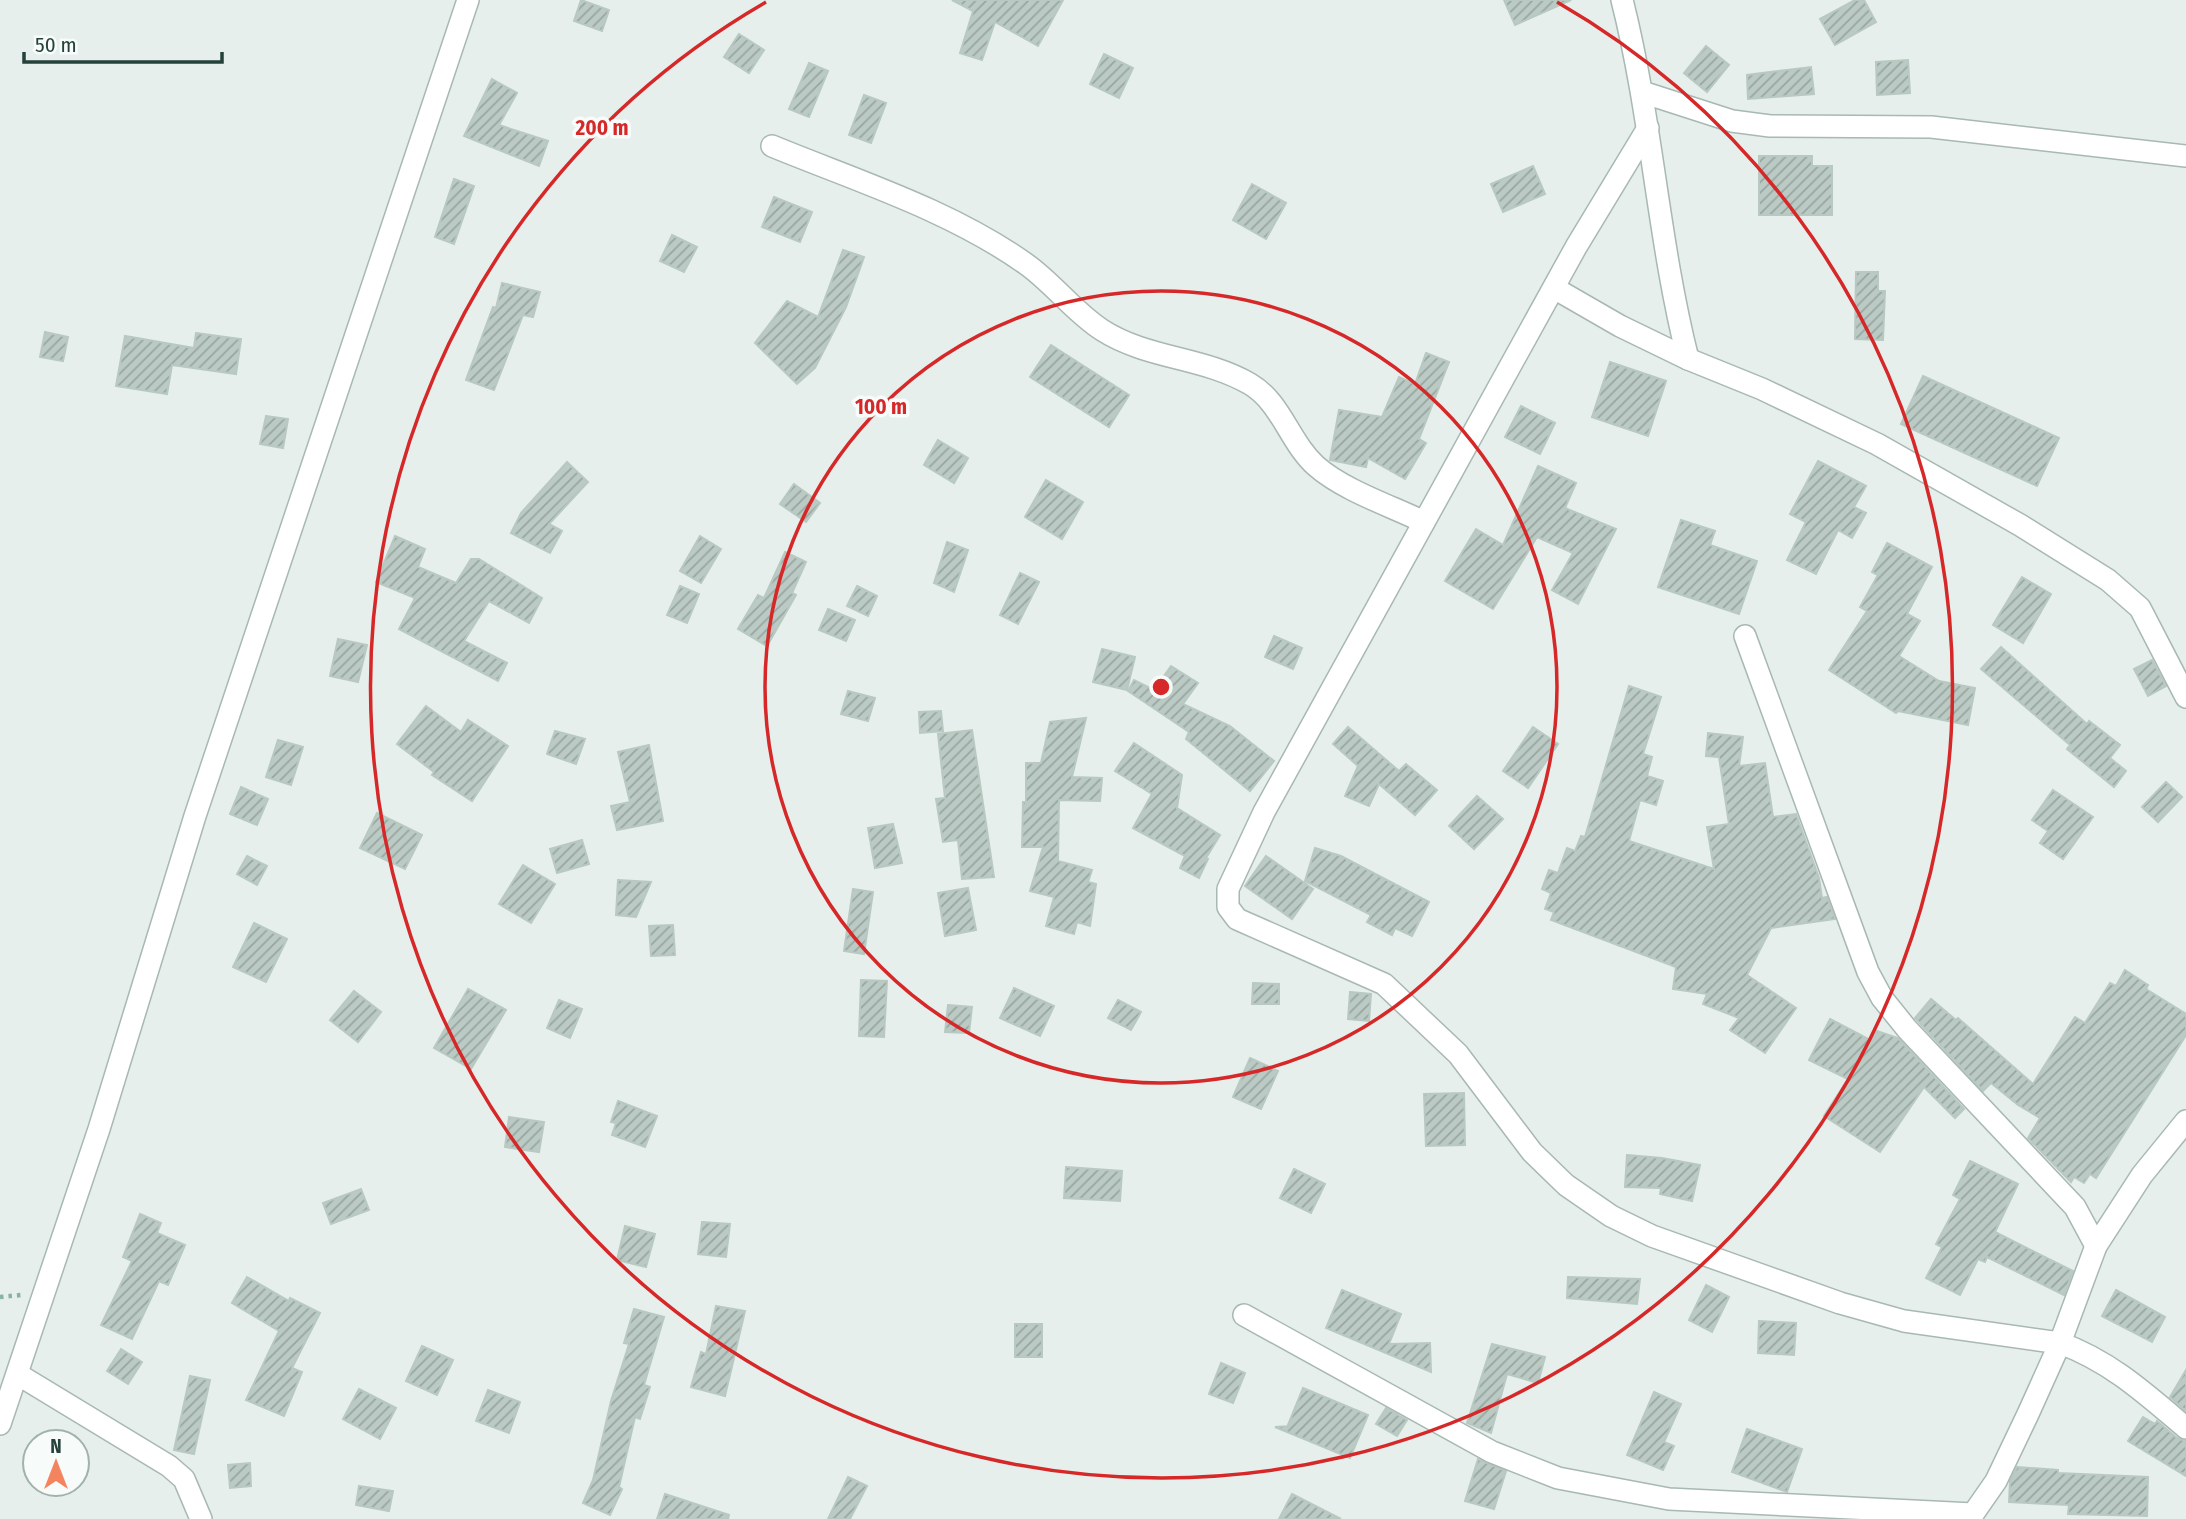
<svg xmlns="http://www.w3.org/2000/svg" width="2186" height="1519" font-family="'Fira Sans Condensed',sans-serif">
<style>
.building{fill:url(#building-hatch);stroke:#b8c9c2;stroke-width:2}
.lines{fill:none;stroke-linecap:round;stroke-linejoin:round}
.minor-casing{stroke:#a8b8b2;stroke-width:24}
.path{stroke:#86b3a5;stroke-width:4.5;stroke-dasharray:3.5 5;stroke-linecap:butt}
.minor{stroke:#fff;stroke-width:21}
.ring{fill:none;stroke:#d62828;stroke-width:3.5}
.centre{fill:#d62828;stroke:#f7fbf9;stroke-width:3.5}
.ring-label{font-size:21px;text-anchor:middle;font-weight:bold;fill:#d62828;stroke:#f7fbf9;stroke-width:7;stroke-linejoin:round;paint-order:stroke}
</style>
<defs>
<pattern id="building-hatch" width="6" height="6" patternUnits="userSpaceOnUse" patternTransform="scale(1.75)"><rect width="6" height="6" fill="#bbcac4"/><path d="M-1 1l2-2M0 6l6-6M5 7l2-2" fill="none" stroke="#98a6a0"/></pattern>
</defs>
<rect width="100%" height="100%" fill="#e6efeb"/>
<g class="building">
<polygon points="581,0 609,10 602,31 574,21"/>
<polygon points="952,0 1063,0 1038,46 995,22 982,60 960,53 973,11"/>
<polygon points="1504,0 1571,0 1515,25"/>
<polygon points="1855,0 1864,0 1876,22 1835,45 1820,19"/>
<polygon points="739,34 764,50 749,73 724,57"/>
<polygon points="1706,46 1729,65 1707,92 1684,73"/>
<polygon points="1104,54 1133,68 1119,98 1090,84"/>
<polygon points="1908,60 1910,93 1877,95 1876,62"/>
<polygon points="809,63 828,71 809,117 789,109"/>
<polygon points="1811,67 1814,94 1748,99 1747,75"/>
<polygon points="492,79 517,93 499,125 548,141 539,166 464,136"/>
<polygon points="864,95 886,103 871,143 849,135"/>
<polygon points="1759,156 1812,156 1812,166 1832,166 1832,215 1759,215"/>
<polygon points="1533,166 1545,194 1503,212 1491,184"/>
<polygon points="454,179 474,186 454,244 435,237"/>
<polygon points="1252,184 1286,203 1266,239 1233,220"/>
<polygon points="774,197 812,212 800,242 762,227"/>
<polygon points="672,235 697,247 684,272 660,261"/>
<polygon points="843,250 864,257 846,307 815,368 797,384 755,343 787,301 818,317"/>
<polygon points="1856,272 1878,272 1878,291 1885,291 1883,340 1855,339"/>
<polygon points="502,283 540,292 533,317 523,315 494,390 466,380 493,307 496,308"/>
<polygon points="45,332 68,337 63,361 40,357"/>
<polygon points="196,333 241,339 236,374 172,365 167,394 116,386 125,336 194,348"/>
<polygon points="1051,345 1129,395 1109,427 1030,377"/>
<polygon points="1426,353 1449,362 1419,439 1426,443 1405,479 1368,458 1366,467 1330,460 1339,410 1382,417 1399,377 1415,384"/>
<polygon points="1610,362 1666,381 1648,436 1592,417"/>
<polygon points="1923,376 2059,438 2037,486 1901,424"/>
<polygon points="1521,406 1555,423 1540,454 1505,437"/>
<polygon points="266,416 288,419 283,448 260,444"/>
<polygon points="938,440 968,458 954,483 924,465"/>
<polygon points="1818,461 1866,486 1854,507 1866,513 1852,538 1838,530 1816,574 1787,560 1806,522 1790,514"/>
<polygon points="567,462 588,482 549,524 562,531 550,553 511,533 521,513"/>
<polygon points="1538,466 1576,483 1565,508 1616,529 1578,604 1552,590 1573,553 1537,537 1493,609 1445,581 1476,529 1503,545"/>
<polygon points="1046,480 1083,502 1062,539 1025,517"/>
<polygon points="794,484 820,503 806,522 780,504"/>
<polygon points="1681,520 1715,531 1710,545 1757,561 1739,614 1658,587"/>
<polygon points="395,536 425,549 418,567 456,583 471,559 479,559 542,598 529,623 489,601 464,641 507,663 498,681 399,629 415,598 376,582"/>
<polygon points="700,536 721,549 701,583 680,571"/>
<polygon points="947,542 968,550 954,592 934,583"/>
<polygon points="1887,543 1932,567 1907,614 1920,621 1899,656 1939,681 1975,688 1968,725 1898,711 1896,713 1829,670 1867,611 1860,607 1878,575 1872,572"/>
<polygon points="785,552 806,562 792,593 796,595 767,646 738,629 758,595 764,598"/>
<polygon points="1020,573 1039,582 1018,624 1000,615"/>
<polygon points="2022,577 2051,594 2023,643 1993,625"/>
<polygon points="680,586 699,594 687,623 667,615"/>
<polygon points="857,586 877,596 868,616 847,606"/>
<polygon points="828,609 855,620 846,641 819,630"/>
<polygon points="1274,636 1302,648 1293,669 1265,657"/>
<polygon points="338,639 367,645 358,682 330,676"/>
<polygon points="2001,647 2087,724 2089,721 2120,745 2110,758 2126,771 2114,787 2067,749 2070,745 1981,669"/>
<polygon points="1102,649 1135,657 1127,690 1093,682"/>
<polygon points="2152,660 2166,686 2148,696 2134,669"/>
<polygon points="1171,666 1198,683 1183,704 1230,726 1274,761 1250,791 1186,739 1189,732 1128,691 1134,680 1154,690"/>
<polygon points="1629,686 1661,697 1643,754 1652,757 1647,776 1663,781 1656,805 1640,800 1629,841 1714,869 1707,827 1729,824 1719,757 1706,756 1708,733 1743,737 1739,766 1765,763 1773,817 1796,814 1819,878 1822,898 1827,897 1835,919 1771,928 1747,975 1796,1008 1765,1053 1730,1030 1739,1018 1703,1004 1707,994 1673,989 1676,967 1551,920 1554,912 1545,909 1551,893 1542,889 1549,870 1558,873 1567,848 1575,851 1581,836 1585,837"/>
<polygon points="848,691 875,698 868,721 841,714"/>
<polygon points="426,706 461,732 468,720 508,746 472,801 432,775 434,772 397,744"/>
<polygon points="941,711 943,731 920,733 919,712"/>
<polygon points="1086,718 1072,777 1102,778 1100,801 1059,800 1058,861 1092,870 1088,882 1096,884 1090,926 1077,922 1074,934 1046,926 1054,897 1030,891 1043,847 1022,847 1023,802 1026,802 1026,763 1041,763 1050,722"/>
<polygon points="1348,727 1399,771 1406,764 1437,790 1415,815 1379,784 1369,806 1345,796 1358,766 1333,744"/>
<polygon points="1533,727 1558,744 1528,788 1503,771"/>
<polygon points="972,730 994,877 962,879 958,840 943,842 936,799 945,798 938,734"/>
<polygon points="555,731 585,739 576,764 547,754"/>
<polygon points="278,740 303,747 291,785 266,777"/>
<polygon points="1134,743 1182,775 1177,808 1220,835 1206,858 1208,859 1199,878 1180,868 1185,856 1133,828 1152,794 1115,771"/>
<polygon points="649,745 663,821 617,830 611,806 630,802 618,752"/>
<polygon points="2166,782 2182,797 2158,822 2142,807"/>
<polygon points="241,787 268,799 257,825 230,814"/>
<polygon points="2053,790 2093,817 2063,859 2040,843 2048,831 2032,820"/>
<polygon points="1477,796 1503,819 1474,849 1449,826"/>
<polygon points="377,813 422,835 405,869 360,848"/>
<polygon points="893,824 902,863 875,868 868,828"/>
<polygon points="582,840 589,864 557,873 550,849"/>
<polygon points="1315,848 1341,856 1429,902 1412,936 1395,928 1392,935 1367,922 1371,915 1305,881"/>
<polygon points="247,856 267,866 257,885 237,874"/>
<polygon points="1266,856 1313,889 1292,919 1245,886"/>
<polygon points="523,865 555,884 531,923 499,904"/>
<polygon points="618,880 651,882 636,917 616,915"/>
<polygon points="968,888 976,930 945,936 938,893"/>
<polygon points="853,889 873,892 864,954 844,951"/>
<polygon points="254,923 287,939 266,982 233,967"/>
<polygon points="673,925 675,955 651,956 649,926"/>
<polygon points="2125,970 2148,985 2146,989 2186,1014 2186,1035 2096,1178 2090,1174 2084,1183 2074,1177 2071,1182 2028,1138 2040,1118 2018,1105 1991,1083 1983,1091 1915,1018 1931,999 1956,1020 1958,1018 2033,1084 2075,1017 2085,1023 2110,983 2116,986"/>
<polygon points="861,980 887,981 884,1037 859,1036"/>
<polygon points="1253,983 1279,984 1279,1004 1252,1004"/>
<polygon points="1014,988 1054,1006 1040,1036 1000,1018"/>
<polygon points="468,989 506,1010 471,1069 434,1048"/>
<polygon points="354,991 381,1012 358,1042 330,1020"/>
<polygon points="1350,992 1371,994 1369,1021 1348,1019"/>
<polygon points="559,1000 582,1009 570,1038 547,1028"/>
<polygon points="1118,1000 1141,1012 1131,1030 1108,1018"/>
<polygon points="948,1005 972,1007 969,1033 945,1032"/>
<polygon points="1830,1019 1872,1041 1877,1031 1898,1038 1964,1109 1955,1118 1924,1087 1880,1152 1824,1116 1848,1079 1809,1060"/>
<polygon points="1250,1058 1278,1071 1261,1109 1233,1097"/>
<polygon points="1464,1093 1465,1145 1426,1146 1424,1094"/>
<polygon points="618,1101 657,1116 645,1147 612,1135 616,1123 611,1122"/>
<polygon points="509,1117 544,1122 539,1152 505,1147"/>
<polygon points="1627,1155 1662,1158 1700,1165 1692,1201 1660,1194 1661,1188 1625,1187"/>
<polygon points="1970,1161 2018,1184 1995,1232 2073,1271 2064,1295 1987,1257 1985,1262 1978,1259 1960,1295 1926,1278 1942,1247 1936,1244 1960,1199 1953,1195"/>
<polygon points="1066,1167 1122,1171 1120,1201 1064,1198"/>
<polygon points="1294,1169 1325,1184 1311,1213 1280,1198"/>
<polygon points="361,1189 369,1210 331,1224 323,1203"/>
<polygon points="140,1214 161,1223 157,1233 185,1245 168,1285 159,1281 132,1339 101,1325 132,1261 123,1257"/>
<polygon points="702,1222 730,1224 726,1257 698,1254"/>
<polygon points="625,1226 655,1234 646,1267 617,1260"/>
<polygon points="247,1277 289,1301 290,1298 320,1313 292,1368 302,1372 284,1416 246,1400 279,1331 232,1303"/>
<polygon points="1568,1277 1640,1279 1637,1304 1567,1298"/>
<polygon points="1706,1285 1729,1297 1712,1332 1689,1320"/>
<polygon points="1342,1290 1401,1314 1389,1344 1430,1343 1431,1372 1326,1328"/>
<polygon points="2116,1290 2165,1317 2152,1342 2102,1316"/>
<polygon points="716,1306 745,1311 725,1396 691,1387 701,1352 706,1354"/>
<polygon points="634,1309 664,1317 644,1385 650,1387 640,1419 635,1417 619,1487 622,1489 610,1515 583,1503 593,1480 611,1401 629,1344 624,1343"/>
<polygon points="1759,1321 1796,1323 1794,1355 1758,1353"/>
<rect x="1015" y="1324" width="27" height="33"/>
<polygon points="1492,1344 1545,1357 1538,1383 1507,1374 1491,1433 1467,1423"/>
<polygon points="422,1346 453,1360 437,1395 406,1381"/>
<polygon points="121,1349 142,1362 128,1384 107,1371"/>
<polygon points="1221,1363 1245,1373 1233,1403 1209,1394"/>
<polygon points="2186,1370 2186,1411 2170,1397"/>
<polygon points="190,1376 210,1380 194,1454 174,1450"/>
<polygon points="1303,1388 1368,1415 1350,1458 1275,1427 1291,1426 1288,1425"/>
<polygon points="359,1389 396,1408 380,1439 343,1419"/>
<polygon points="488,1390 520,1402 509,1433 476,1421"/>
<polygon points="1654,1392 1681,1404 1664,1442 1674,1446 1663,1470 1627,1455"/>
<polygon points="1386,1408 1407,1420 1397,1436 1376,1424"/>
<polygon points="2143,1417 2155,1424 2157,1421 2177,1438 2186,1441 2186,1476 2128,1441"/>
<polygon points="1747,1429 1802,1449 1787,1492 1732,1472"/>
<polygon points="1478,1459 1506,1471 1494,1509 1465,1501"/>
<polygon points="250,1463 251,1486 230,1488 228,1465"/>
<polygon points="2017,1467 2058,1470 2058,1473 2148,1477 2147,1516 2068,1514 2069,1505 2009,1502 2010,1481"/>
<polygon points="848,1477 867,1486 850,1519 828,1519"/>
<polygon points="359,1486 393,1491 389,1511 356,1505"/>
<polygon points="665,1494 729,1515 728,1519 657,1519"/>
<polygon points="1292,1494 1341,1519 1279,1519"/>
</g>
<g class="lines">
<g class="minor-casing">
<g id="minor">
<path d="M1622,0C1652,118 1658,241 1688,359"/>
<polyline points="1642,92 1732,121 1770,126 1931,127 2186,156"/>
<path d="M1648,128L1576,247L1264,812L1228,889V907L1237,919L1384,984L1458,1054L1532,1152L1566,1185L1611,1216L1652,1236L1840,1303L1904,1321L2060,1343C2110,1361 2146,1394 2186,1428"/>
<path d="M772,146C857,181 950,210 1026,264C1053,283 1074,312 1102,330C1147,359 1204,357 1250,384C1281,402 1290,443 1316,466C1343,490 1391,506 1424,522"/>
<polyline points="1554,288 1620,326 1688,359 1762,389 1877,444 2020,525 2108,580 2140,608 2186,697"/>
<polyline points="1745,636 1868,972 1882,998 1907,1029 2075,1207 2096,1246"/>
<polyline points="1244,1315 1492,1452 1558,1478 1669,1499 1973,1514"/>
<polyline points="19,1375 169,1466 184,1479 201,1519"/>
<polyline points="0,1424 99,1129 195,816 468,0"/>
<polyline points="1959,1518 1973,1514 1996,1481 2028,1414 2060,1343 2096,1246 2142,1175 2186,1121"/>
</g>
</g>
<polyline class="path" points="0,1297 21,1295"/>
<use href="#minor" class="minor"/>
</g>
<g class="ring">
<circle cx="1161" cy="687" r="396"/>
<path d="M1557 2A791 791 0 1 1 766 2"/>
</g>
<circle cx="1161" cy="687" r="10" class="centre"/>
<g class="ring-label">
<text x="602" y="135">200 m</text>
<text x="881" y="414">100 m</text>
</g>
<g transform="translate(56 1463)"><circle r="33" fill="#f7fbf9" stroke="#a3b1ad" stroke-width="2"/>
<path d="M0-5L12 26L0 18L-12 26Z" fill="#f4845f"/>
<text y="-10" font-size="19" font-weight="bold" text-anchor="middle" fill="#24423a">N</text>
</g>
<path d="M24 52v10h198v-10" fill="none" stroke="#24423a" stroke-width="3.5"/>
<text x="35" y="52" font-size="21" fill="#24423a" stroke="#f7fbf9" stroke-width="5" paint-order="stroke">50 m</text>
</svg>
